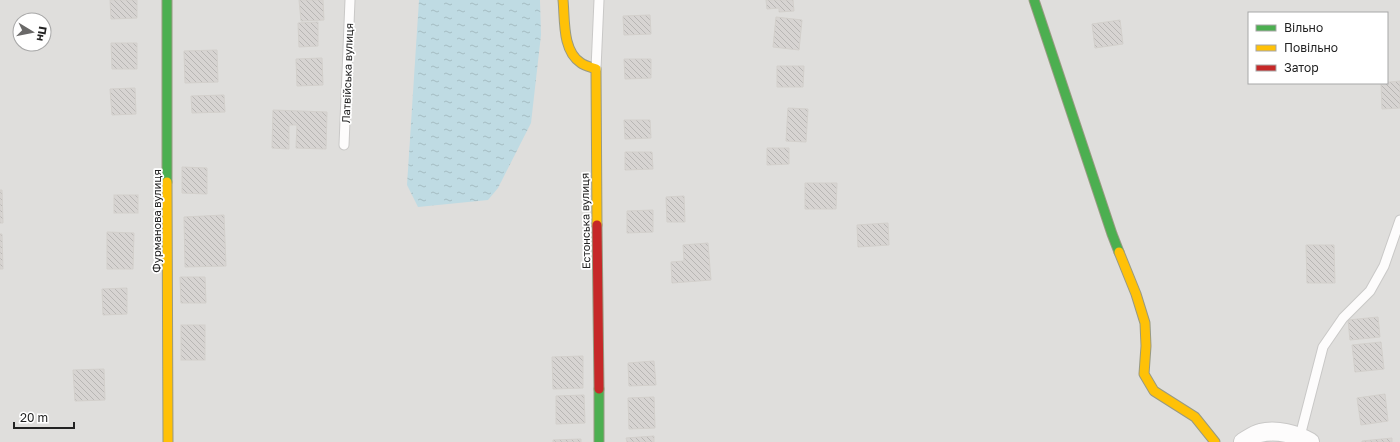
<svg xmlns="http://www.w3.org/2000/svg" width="1400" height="442" font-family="'Golos Text',sans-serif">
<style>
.residential{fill:#dfdedc;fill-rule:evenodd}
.water{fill:url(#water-ripples)}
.building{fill:url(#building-back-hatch);stroke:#d3d0cc}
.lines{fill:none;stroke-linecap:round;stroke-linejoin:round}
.lane-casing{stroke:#c9c8c7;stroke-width:11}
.street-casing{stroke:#c9c8c7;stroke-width:20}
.fast-casing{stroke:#999a82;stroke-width:11}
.slow-casing{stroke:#999a82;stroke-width:11}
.jam-casing{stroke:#999a82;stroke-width:11}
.lane{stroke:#fdfcfc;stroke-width:9}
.street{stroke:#fdfcfc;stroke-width:18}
.fast{stroke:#4caf50;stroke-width:9}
.slow{stroke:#ffc107;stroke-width:9}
.jam{stroke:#c62828;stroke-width:9}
.labels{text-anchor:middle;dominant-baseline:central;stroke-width:3.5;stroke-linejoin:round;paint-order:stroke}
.street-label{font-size:11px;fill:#222;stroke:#fff}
</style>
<defs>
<pattern id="water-ripples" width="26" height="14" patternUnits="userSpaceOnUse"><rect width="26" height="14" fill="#bfdbe3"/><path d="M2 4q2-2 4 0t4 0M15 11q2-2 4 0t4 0" fill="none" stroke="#a4bcc2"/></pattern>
<pattern id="building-back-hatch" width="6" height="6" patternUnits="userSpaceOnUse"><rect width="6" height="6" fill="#d7d4d2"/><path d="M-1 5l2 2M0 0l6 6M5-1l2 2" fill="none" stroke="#b8b6b4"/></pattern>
</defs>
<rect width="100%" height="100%" fill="#f0eeeb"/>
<path class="residential" d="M0,0H1400V442H0ZM1249,13H1387V83H1249ZM20,20H44V44H20Z"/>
<polygon class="water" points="419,0 540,0 541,35 531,123 498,188 488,200 418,207 407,185"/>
<g class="building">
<polygon points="110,0 137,0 137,18 111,19"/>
<polygon points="299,0 323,0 324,20 301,21"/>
<polygon points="766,0 793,0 794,11 779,12 779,8 767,9"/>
<polygon points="650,15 651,34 624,35 623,16"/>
<polygon points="776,17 802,20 799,50 773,47"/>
<polygon points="1120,20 1123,44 1095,48 1092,24"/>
<polygon points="318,22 318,46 299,47 298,23"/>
<polygon points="111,43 137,43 137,69 112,69"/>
<polygon points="217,50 218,82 185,83 184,51"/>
<polygon points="322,58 323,85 297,86 296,59"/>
<polygon points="624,59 651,59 651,78 625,79"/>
<polygon points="777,66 804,66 803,87 777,87"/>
<polygon points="1400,81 1400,108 1382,109 1381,83"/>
<polygon points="135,88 136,114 112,115 110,89"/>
<polygon points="224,95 225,112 192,113 191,96"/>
<polygon points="788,108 808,109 806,142 786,141"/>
<polygon points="273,110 327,112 326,149 296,148 297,125 289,125 289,149 272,148"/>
<polygon points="624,120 650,120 651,138 625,139"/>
<polygon points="767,148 789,148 789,164 767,165"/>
<polygon points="625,152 652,152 653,169 625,170"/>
<polygon points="182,167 207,168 207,194 182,193"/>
<polygon points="805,183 837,183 836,209 805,209"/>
<polygon points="0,190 2,190 3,223 0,223"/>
<rect x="114" y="195" width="24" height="18"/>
<polygon points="684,196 685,222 667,222 666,197"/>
<polygon points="653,210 653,232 627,233 627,211"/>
<polygon points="224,215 226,266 185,267 184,217"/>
<polygon points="888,223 889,245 858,247 857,225"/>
<polygon points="107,232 134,233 133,269 107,269"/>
<polygon points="0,234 2,234 3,269 0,269"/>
<polygon points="708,243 711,280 672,283 671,262 684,261 683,245"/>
<polygon points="1306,245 1334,245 1335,283 1307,283"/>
<polygon points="180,277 205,277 206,303 181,303"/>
<polygon points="127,288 127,314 103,315 102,289"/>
<polygon points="1378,317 1380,337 1350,340 1348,320"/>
<rect x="181" y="325" width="24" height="35"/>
<polygon points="1381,342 1384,369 1355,372 1352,345"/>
<polygon points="583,356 583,388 553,389 552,357"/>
<polygon points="654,361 656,385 629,386 628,363"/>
<polygon points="104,369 105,400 75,401 73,370"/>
<polygon points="1385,394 1388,421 1361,425 1357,398"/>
<polygon points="584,395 585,423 556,424 556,396"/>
<polygon points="654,397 655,428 629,429 628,398"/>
<polygon points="654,436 654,442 627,442 626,438"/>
<polygon points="1392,438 1392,442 1362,442 1362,441"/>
<polygon points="581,439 581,442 553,442 553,440"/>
</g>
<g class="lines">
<g class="lane-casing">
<g id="lane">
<polyline points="596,69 599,0"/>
<polyline points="344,145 350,0"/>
<polyline points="1300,436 1323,347 1343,318 1370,291 1384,266 1400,220"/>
</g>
</g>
<g class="street-casing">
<path id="street" d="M1243,442C1248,439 1255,434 1260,433C1277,429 1296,434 1310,442"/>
</g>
<g class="fast-casing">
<g id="fast">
<polyline points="167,0 167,182"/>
<polyline points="1034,0 1112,234 1119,252"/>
<polyline points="599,389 599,442"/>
</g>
</g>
<g class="slow-casing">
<g id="slow">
<path d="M563,0C565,19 562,51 581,63C585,66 591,67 596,69L597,225"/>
<polyline points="167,182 168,442"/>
<polyline points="1119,252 1136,294 1145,323 1146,346 1144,374 1154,391 1195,417 1215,442"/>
</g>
</g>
<g class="jam-casing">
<polyline id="jam" points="597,225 599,389"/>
</g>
<use href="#lane" class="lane"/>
<use href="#street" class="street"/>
<use href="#fast" class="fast"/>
<use href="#slow" class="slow"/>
<use href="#jam" class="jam"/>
</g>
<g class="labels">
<g class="street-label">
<text transform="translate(347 73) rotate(-88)">Латвiйська вулиця</text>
<text transform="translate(156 221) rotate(-90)">Фурманова вулиця</text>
<text transform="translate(585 221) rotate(-91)">Естонська вулиця</text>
</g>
</g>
<rect x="1248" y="12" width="140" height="72" fill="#ffffff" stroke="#a7a7a7"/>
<rect x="1256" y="25" width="20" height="6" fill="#4caf50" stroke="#a7a7a7"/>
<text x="1284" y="32" font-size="12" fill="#222222">Вільно</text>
<rect x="1256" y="45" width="20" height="6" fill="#ffc107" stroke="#a7a7a7"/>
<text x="1284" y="52" font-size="12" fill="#222222">Повільно</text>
<rect x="1256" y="65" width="20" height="6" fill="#c62828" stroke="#a7a7a7"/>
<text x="1284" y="72" font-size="12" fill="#222222">Затор</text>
<g transform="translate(32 32) rotate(100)"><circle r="19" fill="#ffffff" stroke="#a7a7a7"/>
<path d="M0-3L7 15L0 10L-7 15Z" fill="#6a6968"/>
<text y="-6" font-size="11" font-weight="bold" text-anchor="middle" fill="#222222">Пн</text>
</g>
<path d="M14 422v6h60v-6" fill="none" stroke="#222222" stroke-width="2"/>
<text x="20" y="422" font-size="12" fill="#222222" stroke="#ffffff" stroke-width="3" paint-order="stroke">20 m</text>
</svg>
